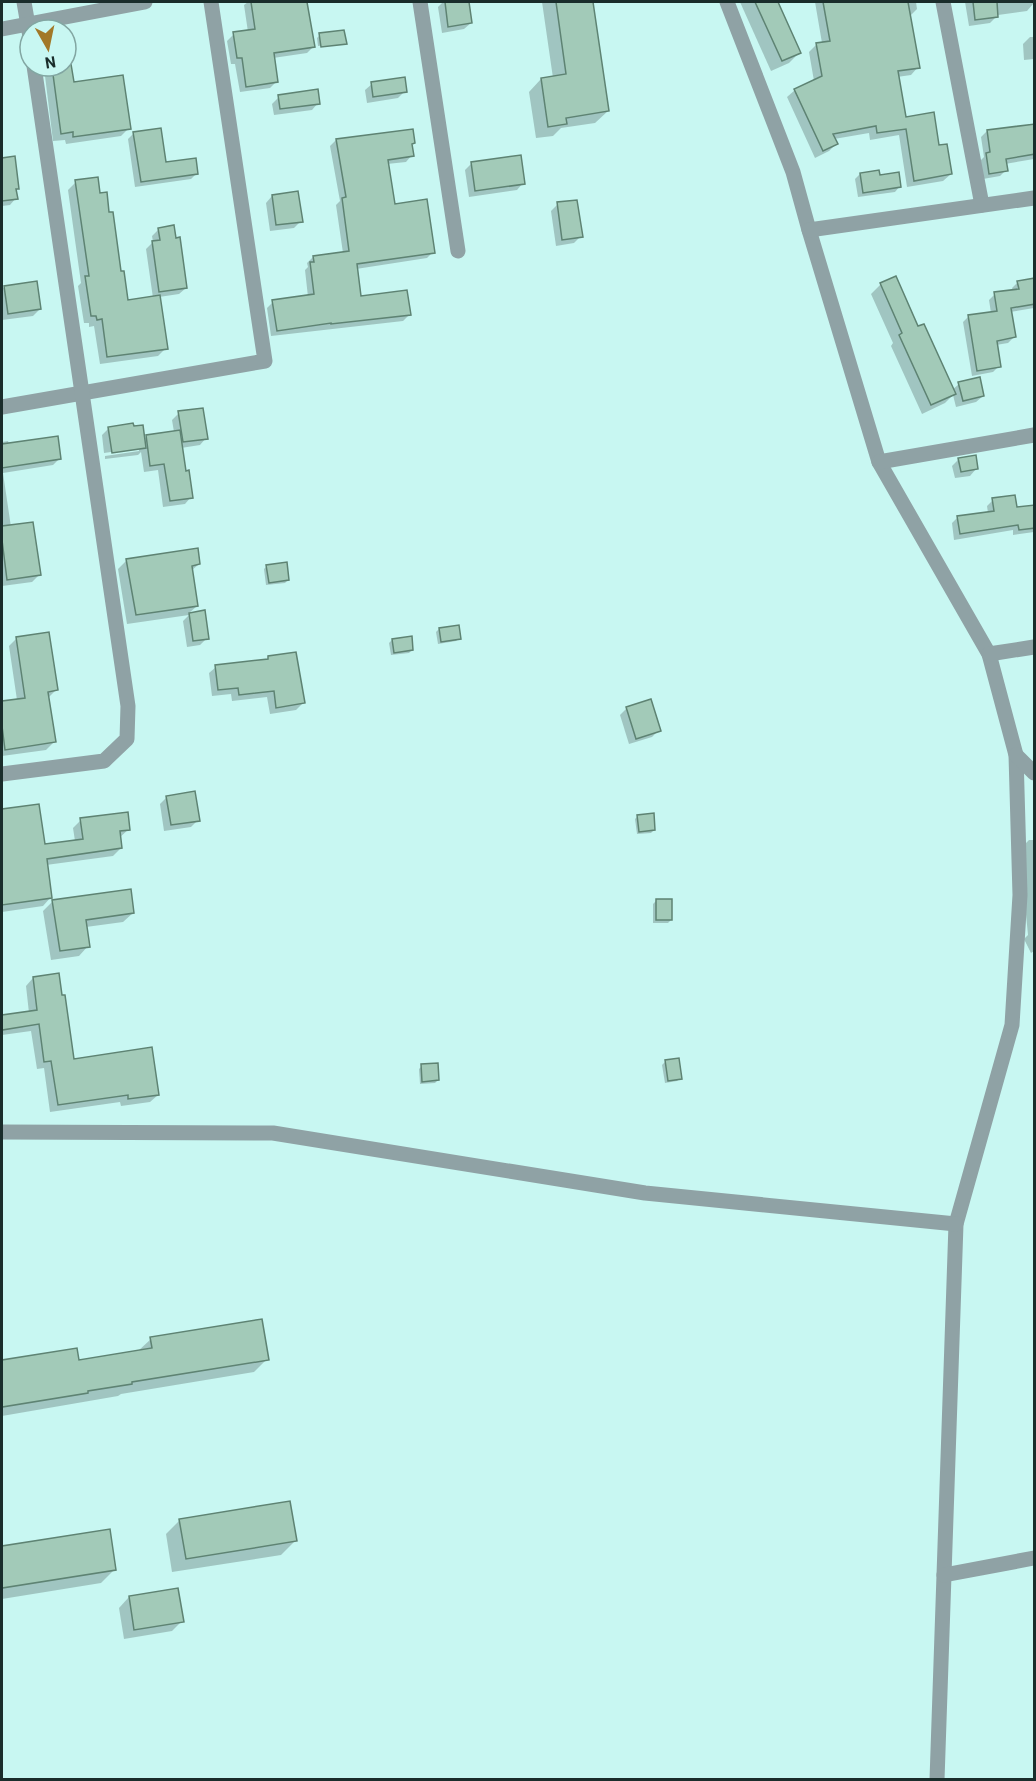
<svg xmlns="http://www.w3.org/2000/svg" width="1036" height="1781" font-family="Barlow,sans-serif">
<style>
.shadow{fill:#0003}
.building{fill:#a2cab8;stroke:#5e8373;stroke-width:1.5}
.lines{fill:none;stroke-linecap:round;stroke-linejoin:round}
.minor{stroke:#8fa2a5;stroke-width:15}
</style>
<rect width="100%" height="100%" fill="#c8f7f2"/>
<g class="shadow">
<polygon points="248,2 305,2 313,47 307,53 273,58 276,82 270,88 240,92 235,64 231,64 227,41 234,34 248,32 244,5"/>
<polygon points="443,2 459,2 471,23 464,29 442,33 438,7"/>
<polygon points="542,2 592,2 608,111 595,123 561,128 553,136 536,138 529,92 541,79 553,78"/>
<polygon points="740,2 776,2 799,53 789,63 771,71"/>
<polygon points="815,2 916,2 917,9 909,17 918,67 911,75 897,77 905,118 938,147 951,174 943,181 907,187 899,135 870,140 869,133 834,139 836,144 829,151 815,158 787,97 795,90 814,81 809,52 817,44 822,43"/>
<polygon points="965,2 1033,2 1033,4 1027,11 998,15 990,23 969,26"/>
<polygon points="320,35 344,43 318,46 317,38"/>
<polygon points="1030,37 1034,37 1034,59 1024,60 1023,44"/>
<polygon points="53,68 73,84 129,128 121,136 66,144 65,140 53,141 45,76"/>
<polygon points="372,84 405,91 398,98 367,103 365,90"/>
<polygon points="279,97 318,103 312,110 274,115 272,104"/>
<polygon points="1034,125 1034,159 1005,164 1006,170 1000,176 983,179 980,161 984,157 981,137 987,131"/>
<polygon points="134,133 165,164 197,173 191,179 135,187 128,139"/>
<polygon points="336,140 413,143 411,146 412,155 406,162 387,164 394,205 433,252 427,258 356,269 360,298 409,315 403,321 271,336 267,308 273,302 308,297 305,270 308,267 307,263 313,257 343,253 336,205 340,201 330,146"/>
<polygon points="13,158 18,188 15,191 16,198 10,205 2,206 2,159"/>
<polygon points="472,163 523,183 517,190 469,197 465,170"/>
<polygon points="860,174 900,186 895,192 858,197 855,179"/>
<polygon points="76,182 99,195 127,302 153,298 146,249 153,242 152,236 159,229 186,288 179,294 159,297 166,348 158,356 100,364 94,326 89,327 89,323 84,323 78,286 81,283 68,190"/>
<polygon points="272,196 301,221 294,228 270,231 266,203"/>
<polygon points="558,204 581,236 574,243 556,246 551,211"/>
<polygon points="1034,280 1034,308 1010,312 1014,337 1008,343 996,345 999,366 993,372 972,376 963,322 969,316 991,313 989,300 995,294 1013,291 1012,288 1018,282"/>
<polygon points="36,283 40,309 33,316 2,320 2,288"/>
<polygon points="881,284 917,328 952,390 959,384 983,396 976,402 956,407 953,395 945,403 922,414 891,346 893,343 871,294"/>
<polygon points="179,413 206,438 200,445 181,448 191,497 185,504 163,507 158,470 144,472 141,452 138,455 105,459 105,456 139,451 139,448 104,453 102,435 109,428 143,440 146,437 174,432 172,420"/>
<polygon points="8,441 9,444 60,458 53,465 3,473 11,527 39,575 32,582 2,586 2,442"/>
<polygon points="959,459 976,469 970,476 955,478 952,466"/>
<polygon points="993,500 1016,509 1034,506 1034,532 1013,535 1013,530 954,540 952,523 958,517 988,513 987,506"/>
<polygon points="127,560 199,564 191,571 197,606 188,614 204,612 207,638 200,645 187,647 183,621 189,615 127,624 118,569"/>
<polygon points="267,566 288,580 285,583 266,585 264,569"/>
<polygon points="439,629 459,638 456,641 438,644 436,632"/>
<polygon points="17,638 56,690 48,698 54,742 46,750 2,756 2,702 17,700 9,646"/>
<polygon points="392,640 412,650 409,653 391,655 389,643"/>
<polygon points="269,658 303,703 296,710 270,714 267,697 232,701 231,694 212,696 209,673 216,667 266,661"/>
<polygon points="627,708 659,730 652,737 629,744 620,715"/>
<polygon points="167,797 198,820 191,827 164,831 160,804"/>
<polygon points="638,816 654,830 651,833 637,834 635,819"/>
<polygon points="81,820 129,829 119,838 121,848 113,856 46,865 51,897 43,906 2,912 2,850 3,850 2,826 5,822 44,846 75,841 73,828"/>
<polygon points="1029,840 1034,840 1034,951 1031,953 1024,939 1028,935 1024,894 1022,847"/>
<polygon points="53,901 133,913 123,922 86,927 88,946 79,956 51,960 43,911"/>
<polygon points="656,901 671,920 668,923 653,923 653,904"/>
<polygon points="33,978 72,1061 158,1095 150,1102 121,1106 120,1102 50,1112 44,1068 37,1069 31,1031 2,1035 2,1016 29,1013 26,986"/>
<polygon points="665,1062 680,1078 677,1081 665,1083 662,1065"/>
<polygon points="422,1066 438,1080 435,1083 420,1084 419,1069"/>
<polygon points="151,1339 267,1359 254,1372 121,1394 118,1396 2,1416 2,1362 76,1350 78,1362 138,1351"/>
<polygon points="180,1520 295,1541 281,1555 172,1572 166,1534"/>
<polygon points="108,1531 115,1569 101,1583 2,1599 2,1548"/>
<polygon points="129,1597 182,1621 172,1631 124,1639 119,1608"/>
</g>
<g class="building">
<polygon points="251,2 307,2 315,47 274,53 278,82 246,87 242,58 237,58 233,32 255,29"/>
<polygon points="445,2 469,2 472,23 448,27"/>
<polygon points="556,2 593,2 609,111 566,118 567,124 548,127 541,78 566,74"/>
<polygon points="755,2 778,2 801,53 782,61"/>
<polygon points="823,2 908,2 920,68 898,71 906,117 934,112 939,145 947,144 952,174 914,181 906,129 877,133 876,126 833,134 838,144 823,151 794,89 822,76 816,43 830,41"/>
<polygon points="973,2 997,2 998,17 975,20"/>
<polygon points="344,30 347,44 321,47 319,33"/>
<polygon points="71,64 74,82 123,75 131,129 73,137 73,132 61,134 52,67"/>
<polygon points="405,77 407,92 373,97 371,82"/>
<polygon points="318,89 320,104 280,109 278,95"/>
<polygon points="1035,124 1035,154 1006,159 1008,171 989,174 986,153 990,152 987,130"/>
<polygon points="161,128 166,162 196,158 198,174 141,182 133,132"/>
<polygon points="413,129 415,143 412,144 414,156 388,160 395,204 427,199 435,253 357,264 361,296 407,290 411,315 331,324 331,323 277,331 272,300 314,294 310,262 314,262 313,256 349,251 342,198 346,197 336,139"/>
<polygon points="521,155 525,184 475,191 471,162"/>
<polygon points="15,156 19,189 16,189 18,199 2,201 2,158"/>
<polygon points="879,170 880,175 899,172 901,187 863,193 860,173"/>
<polygon points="98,177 100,193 107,192 109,212 113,212 121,271 124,271 128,300 160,295 168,349 107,357 102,319 97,320 96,316 91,316 85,276 89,276 75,180"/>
<polygon points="298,191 303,222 276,225 272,195"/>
<polygon points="577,200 583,237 562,240 557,202"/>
<polygon points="174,225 176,238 180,237 187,288 159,292 152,241 160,240 158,228"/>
<polygon points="896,276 918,326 924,324 956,394 931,405 899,335 902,333 880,283"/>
<polygon points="1035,278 1035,304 1011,308 1016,337 997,341 1001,367 977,371 968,315 997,311 994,292 1019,289 1017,281"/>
<polygon points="37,281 41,309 8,314 4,286"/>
<polygon points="980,377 984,396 963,401 958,382"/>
<polygon points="203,408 208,439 183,442 178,411"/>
<polygon points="133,423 134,426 143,425 146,448 112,453 108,427"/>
<polygon points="180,430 186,471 189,470 193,498 170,501 164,464 150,466 146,435"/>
<polygon points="58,436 61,459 2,468 2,444"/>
<polygon points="976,455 978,469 961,472 958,458"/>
<polygon points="1015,495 1017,507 1035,505 1035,528 1019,530 1018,525 960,534 957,516 994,511 992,498"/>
<polygon points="33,522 41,575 7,580 2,540 2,526"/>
<polygon points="198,548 200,564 192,566 198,606 136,615 126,559"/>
<polygon points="287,562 289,580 269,583 266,565"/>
<polygon points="205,610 209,639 193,641 189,613"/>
<polygon points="459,625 461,639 441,642 439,628"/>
<polygon points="49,632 58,690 48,692 56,742 5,750 2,726 2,701 25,698 16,637"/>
<polygon points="412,636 413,650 394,653 392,639"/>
<polygon points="296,652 305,703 276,708 274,691 239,695 238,688 218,690 215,665 268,659 268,656"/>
<polygon points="651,699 661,731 636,739 626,707"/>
<polygon points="195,791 200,821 171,825 166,796"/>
<polygon points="39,804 45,844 83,839 80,818 128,812 130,830 120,831 122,848 47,859 52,898 2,905 2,809"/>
<polygon points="654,813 655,830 639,832 637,815"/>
<polygon points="131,889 134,913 86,920 90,947 60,951 52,900"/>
<rect x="656" y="899" width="16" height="21"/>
<polygon points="59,973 62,995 65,995 74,1059 152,1047 159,1095 128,1099 128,1095 58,1105 51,1061 44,1062 39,1024 2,1030 2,1015 37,1010 33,977"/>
<polygon points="679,1058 682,1079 668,1081 665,1060"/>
<polygon points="438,1063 439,1080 422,1082 421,1064"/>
<polygon points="262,1319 269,1360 132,1382 132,1384 88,1391 88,1393 2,1407 2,1360 77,1348 79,1360 152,1348 150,1337"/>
<polygon points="290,1501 297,1541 186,1559 179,1519"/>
<polygon points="110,1529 116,1570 2,1588 2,1546"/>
<polygon points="178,1588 184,1622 134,1630 129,1596"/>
</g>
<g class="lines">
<g class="minor">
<polyline points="24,2 30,37"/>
<polyline points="420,2 458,251"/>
<polyline points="727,2 793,172 809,230 879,462 989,654 1016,755 1020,895 1012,1025 956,1224 937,1780"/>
<polyline points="943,2 982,205"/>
<polyline points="2,29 145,2"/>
<polyline points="809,230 1034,198"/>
<polyline points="2,407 265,361 211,2"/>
<polyline points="879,462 1034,435"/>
<polyline points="989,654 1034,647"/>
<polyline points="1016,755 1034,773"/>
<polyline points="2,774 104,761 127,739 128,706 34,66"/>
<polyline points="2,1132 273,1133 645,1193 956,1224"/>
<polyline points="944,1575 1034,1558"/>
</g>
</g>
<rect width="1036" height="1781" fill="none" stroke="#1a2d2b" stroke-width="6"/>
<g transform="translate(48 48) rotate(171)"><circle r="28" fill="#c8f7f2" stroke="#82a6a2" stroke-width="1.5"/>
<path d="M0-4.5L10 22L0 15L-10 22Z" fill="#a27828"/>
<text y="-9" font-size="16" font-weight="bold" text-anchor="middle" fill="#1a2d2b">N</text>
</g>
</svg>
